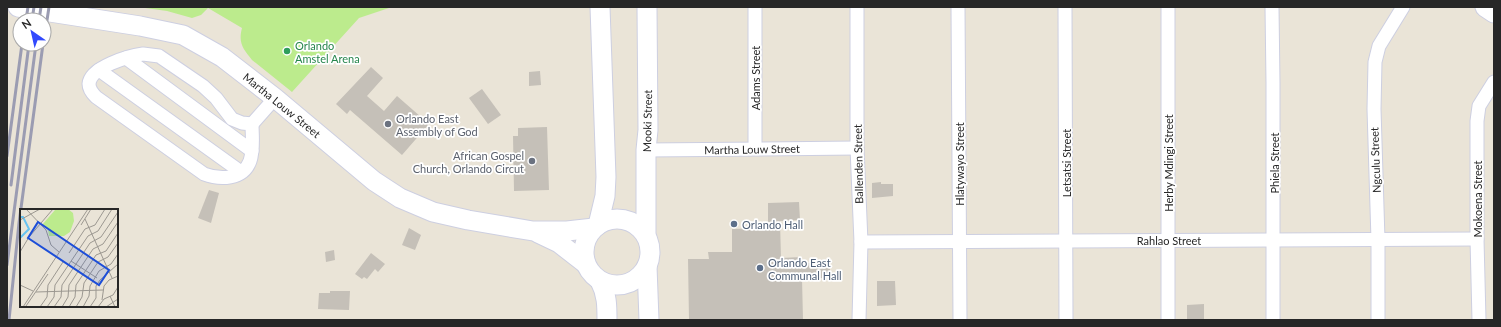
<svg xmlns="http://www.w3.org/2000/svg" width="1501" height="327" font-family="Lato,sans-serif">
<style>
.pitch{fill:#bceb8d}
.building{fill:#c5c0b8}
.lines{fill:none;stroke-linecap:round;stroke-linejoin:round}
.street-casing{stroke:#cdcfe1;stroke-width:15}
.secondary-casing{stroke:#cdcfe1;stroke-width:21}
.street{stroke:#fff;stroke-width:13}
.secondary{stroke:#fff;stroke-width:19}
.rail{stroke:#9b9cb2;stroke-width:3}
.leisure-dot{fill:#2e9e5b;stroke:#fff;stroke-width:1.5}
.worship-dot{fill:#6b7280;stroke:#fff;stroke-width:1.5}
.service-dot{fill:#5c6f8a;stroke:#fff;stroke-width:1.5}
.labels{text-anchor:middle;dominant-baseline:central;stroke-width:3.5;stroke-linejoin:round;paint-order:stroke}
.leisure-label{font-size:11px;fill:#27864d;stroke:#fff;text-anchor:start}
.street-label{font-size:11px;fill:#272727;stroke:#fff}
.worship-label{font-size:11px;fill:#5b616d;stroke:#fff;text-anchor:start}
.service-label{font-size:11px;fill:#4e5e75;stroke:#fff;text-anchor:start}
.inset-river{fill:none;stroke:#67c2f0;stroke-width:2}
.inset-road{fill:none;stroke:#9c9891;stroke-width:1}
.view{fill:#1d4ed8;fill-opacity:0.15;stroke:#1d4ed8;stroke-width:2}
.inset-edge{fill:none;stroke:#272727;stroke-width:2}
</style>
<rect width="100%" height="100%" fill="#eae4d7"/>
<path class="pitch" d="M138,7H392L359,18L292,92L252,60C243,49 238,43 242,28L208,8L201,15L192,18L167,11Z"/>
<g class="building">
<polygon points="371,67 383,78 367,96 384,111 397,96 429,124 402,155 350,110 347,114 336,104"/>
<polygon points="540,71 541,85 529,86 529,72"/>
<polygon points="482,89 501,115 488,124 469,98"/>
<polygon points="547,127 549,190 514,191 513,136 518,136 518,128"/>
<polygon points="881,182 881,184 893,184 893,196 872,198 872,183"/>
<polygon points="209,190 219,193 211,223 198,218"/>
<polygon points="799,202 800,220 780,221 781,258 802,257 802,263 830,263 830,278 802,278 803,320 689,320 688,259 709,259 708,252 732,252 732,229 768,228 768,203"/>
<polygon points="409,228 421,235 415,250 402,245"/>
<polygon points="334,250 335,260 326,262 325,252"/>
<polygon points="371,253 385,264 378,272 375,269 367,279 364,277 362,279 355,274"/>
<polygon points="877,281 895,281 896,305 877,306"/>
<polygon points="330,291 350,291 349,310 318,309 319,293 330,293"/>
<polygon points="1204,304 1204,320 1187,320 1187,305"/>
</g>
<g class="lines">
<g class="street-casing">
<g id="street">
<polyline points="857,7 857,148 861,242 859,320"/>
<polyline points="958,7 960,320"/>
<polyline points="1065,7 1066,320"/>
<polyline points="1168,7 1168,320"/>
<polyline points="1272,7 1273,83 1273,320"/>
<path d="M143,54L159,56L203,86L216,98L232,119L242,123L252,124C252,135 254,149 250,161C243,180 220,180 204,174L96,97C93,94 89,89 89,84C90,67 129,56 143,54Z"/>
<polyline points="126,58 252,151"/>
<polyline points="99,70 241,172"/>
<polyline points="252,124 275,98"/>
<polyline points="755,148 755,7"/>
<polyline points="646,150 857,148"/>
<polyline points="861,242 1477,239"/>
<polyline points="1378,320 1378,240 1374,109 1375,62 1379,46 1403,7"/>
<polyline points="1479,320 1477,239 1477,121 1479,106 1494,82"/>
</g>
</g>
<g class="secondary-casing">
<g id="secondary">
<polyline points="18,7 140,26 183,35 222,57 275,98 374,181 400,198 433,212 468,220 533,231 567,231 594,228"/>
<polyline points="1485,7 1494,13"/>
<circle cx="617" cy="252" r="33"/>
<polyline points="598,225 605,196 606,177 600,7"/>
<polyline points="538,233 559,243 586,264"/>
<polyline points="646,235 646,150 648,130 647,7"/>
<polyline points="647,266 649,320"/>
<path d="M600,281C607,294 607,306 607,320"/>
</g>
</g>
<use href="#street" class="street"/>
<use href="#secondary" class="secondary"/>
<g class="rail">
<polyline points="26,20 28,7"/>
<polyline points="32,20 34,7"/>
<polyline points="39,20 41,7"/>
<polyline points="44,40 49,7"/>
<polyline points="7,156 22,44"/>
<polyline points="11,185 29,44"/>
<polyline points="7,265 36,44"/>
<polyline points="9,320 19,223 43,44"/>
</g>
</g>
<circle class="leisure-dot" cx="287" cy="51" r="4"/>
<g class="worship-dot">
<circle cx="388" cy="124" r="4"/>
<circle cx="532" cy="161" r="4"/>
</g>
<g class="service-dot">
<circle cx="734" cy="224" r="4"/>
<circle cx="760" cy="268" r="4"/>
</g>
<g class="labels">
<g class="leisure-label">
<text x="295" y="45">Orlando<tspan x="295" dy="13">Amstel Arena</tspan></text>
</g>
<g class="street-label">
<text transform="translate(755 78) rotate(-90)">Adams Street</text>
<text transform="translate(282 105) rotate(39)">Martha Louw Street</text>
<text transform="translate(647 121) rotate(-89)">Mooki Street</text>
<text transform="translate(752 149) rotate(-1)">Martha Louw Street</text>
<text transform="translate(1375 160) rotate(-92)">Ngculu Street</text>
<text transform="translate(1066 163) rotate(-90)">Letsatsi Street</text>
<text transform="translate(1168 163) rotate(-90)">Herby Mdingi Street</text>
<text transform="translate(1274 163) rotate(-90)">Phiela Street</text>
<text transform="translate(858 164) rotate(-91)">Ballenden Street</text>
<text transform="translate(959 164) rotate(-90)">Hlatywayo Street</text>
<text transform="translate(1477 199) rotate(-90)">Mokoena Street</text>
<text x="1169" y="240">Rahlao Street</text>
</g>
<g class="worship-label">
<text x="396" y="118">Orlando East<tspan x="396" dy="13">Assembly of God</tspan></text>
<text x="524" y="155" text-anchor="end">African Gospel<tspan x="524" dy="13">Church, Orlando Circut</tspan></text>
</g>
<g class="service-label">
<text x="742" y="224">Orlando Hall</text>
<text x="768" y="262">Orlando East<tspan x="768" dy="13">Communal Hall</tspan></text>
</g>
</g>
<g transform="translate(20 209)">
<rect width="98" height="98" fill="#eae4d7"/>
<path d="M48,0L53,4L54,12L50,23L44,27H29L28,20L22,16L35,1Z" fill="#bceb8d"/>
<path class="inset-river" d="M0,8H3L9,20L0,29"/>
<path class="inset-road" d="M6,0L26,21L31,36L39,43M65,10L92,69M0,11L20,0M61,16L71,0M0,43L9,28L33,0M49,44L65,20L75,16L85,0M51,52L77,69M0,76L13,82M16,83L83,81M90,87L95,98M82,91L84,77L89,71L98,67M6,97L28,65M3,98L68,0M20,98L27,88L28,76L43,53M27,98L34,88L35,76L68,27L78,22L92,0M34,98L41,88L42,76L70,34L81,28L98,3M42,98L48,88L49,76L73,40L83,35L98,13M49,98L55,88L56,76L76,46L86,42L98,24M56,98L62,88L64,74L78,53L88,48L98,34M63,98L69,87L70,77L79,62L91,55L98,45M70,98L76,89V77L80,71L98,55M78,98L84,90L93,86L98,78M86,98L98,90"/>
<path class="view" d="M18,13L89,61L79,76L8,29Z"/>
<rect width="98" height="98" class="inset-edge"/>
</g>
<rect width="1501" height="327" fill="none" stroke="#272727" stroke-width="16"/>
<g transform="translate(32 32) rotate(326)"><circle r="19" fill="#ffffff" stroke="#a9a9a9"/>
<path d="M0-3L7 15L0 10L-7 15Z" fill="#3249fd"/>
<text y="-6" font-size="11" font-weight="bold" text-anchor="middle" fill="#272727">N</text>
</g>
</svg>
